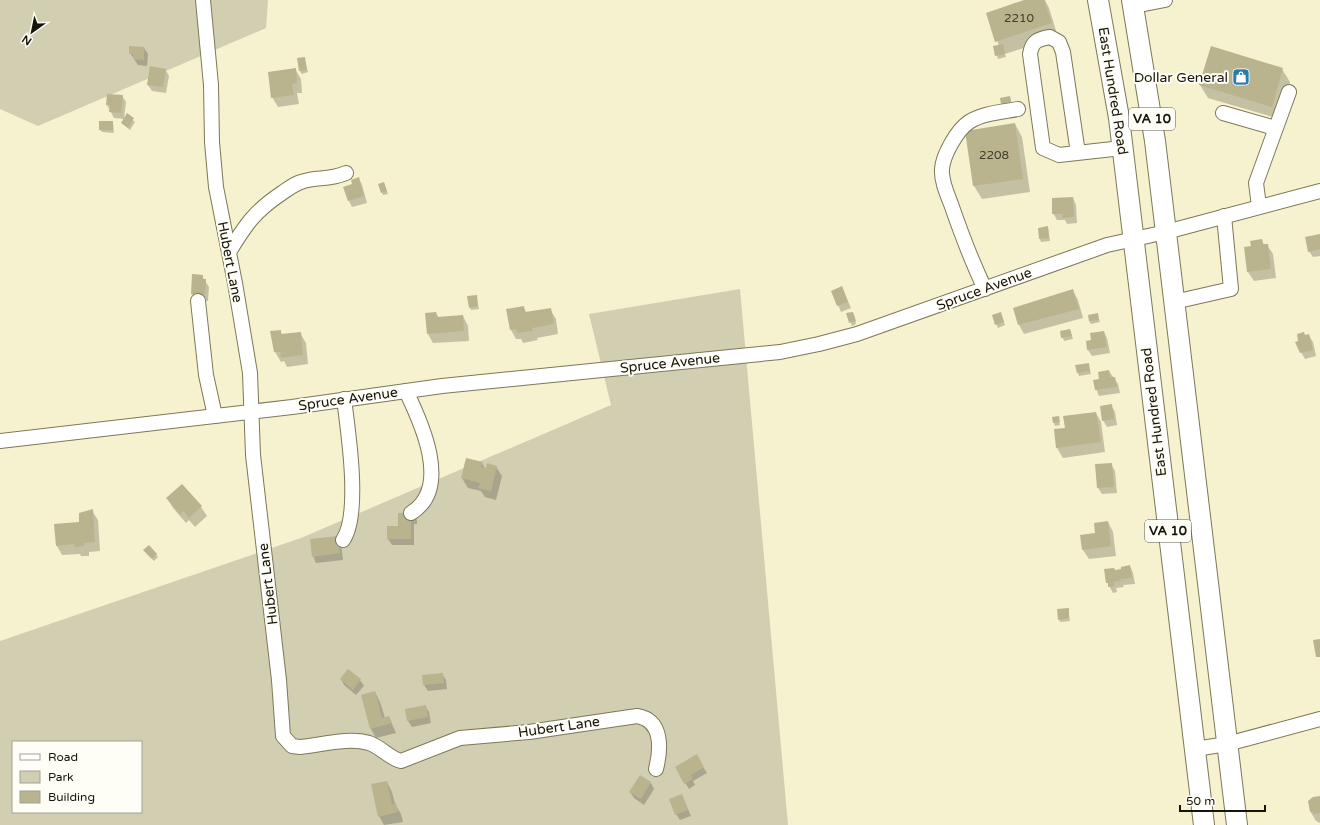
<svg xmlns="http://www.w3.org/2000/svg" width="1320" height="825" font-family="'Varela Round',sans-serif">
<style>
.green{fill:#d2ceb2;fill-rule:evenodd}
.shadow{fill:#0003}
.building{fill:#b9b48e}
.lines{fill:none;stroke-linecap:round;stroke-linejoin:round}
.minor-casing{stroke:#7c7858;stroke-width:16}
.highway-casing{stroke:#7c7858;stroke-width:22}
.minor{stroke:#fff;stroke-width:14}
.highway{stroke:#fff;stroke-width:20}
.labels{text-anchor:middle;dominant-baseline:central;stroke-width:4;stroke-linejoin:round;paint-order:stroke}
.number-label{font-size:12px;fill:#403d2a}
.shield{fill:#fefdf6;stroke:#5c5b50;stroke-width:1}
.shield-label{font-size:13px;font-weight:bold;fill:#171509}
.poi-label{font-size:14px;fill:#171509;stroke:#fefdf6;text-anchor:end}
.street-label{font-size:14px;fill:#171509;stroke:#fefdf6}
</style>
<rect width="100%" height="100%" fill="#f6f1ce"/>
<g class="green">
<polygon points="0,0 268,0 266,28 38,126 0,109"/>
<path d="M740,289L788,825H0V641L301,538L611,405L589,314ZM13,742H141V812H13Z"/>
</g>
<g class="shadow">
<polygon points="1027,0 1045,0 1049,8 1058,37 1005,54 1006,57 998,59 995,47 999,46 987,13"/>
<polygon points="144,48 148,54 147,66 138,65 130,53"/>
<polygon points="304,58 308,72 302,74 300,71"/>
<polygon points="165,69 169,76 166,93 152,91 148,85"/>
<polygon points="295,69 301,79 302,93 297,93 299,104 278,107 272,97"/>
<polygon points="1282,69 1290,82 1280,119 1208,98 1200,85"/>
<polygon points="122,96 126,102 124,119 114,118 107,105"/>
<polygon points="1010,97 1012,105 1003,106 1002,104"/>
<polygon points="127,115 135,122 130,130 122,123"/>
<polygon points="113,122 114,133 102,132 100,130"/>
<polygon points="1015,124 1022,137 1030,192 982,199 974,186 966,132"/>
<polygon points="359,179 362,185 367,203 352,207 349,201"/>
<polygon points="384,183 388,194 383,195 382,192"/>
<polygon points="1073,198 1076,205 1077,223 1067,224 1065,220 1057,220 1053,213"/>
<polygon points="1048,228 1050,241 1041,242 1040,239"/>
<polygon points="1320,235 1320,256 1313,257 1309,251"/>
<polygon points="1262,240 1264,245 1267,245 1273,254 1276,278 1254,281 1248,272"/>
<polygon points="202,276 209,287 208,301 196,300 192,294"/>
<polygon points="842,287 851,308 841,312 832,291"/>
<polygon points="1073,291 1078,300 1083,318 1024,334 1019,325"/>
<polygon points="476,296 479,309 471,310 470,307"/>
<polygon points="523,307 527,313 550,309 556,319 558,334 537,338 538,340 523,343 521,339 516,339 511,330"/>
<polygon points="436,313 439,318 463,316 468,326 469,341 433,343 428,334"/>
<polygon points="848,314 854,315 856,324 852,326"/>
<polygon points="1097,314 1100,322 1091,324 1089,321"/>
<polygon points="993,316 1002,316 1005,325 998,328"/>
<polygon points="1070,330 1073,339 1064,341 1061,332"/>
<polygon points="280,331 283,335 300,333 306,343 308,364 287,367 284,361 281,362 275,352 271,332"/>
<polygon points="1104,332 1107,338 1110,353 1092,356 1088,350"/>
<polygon points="1305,336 1309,336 1313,342 1316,356 1305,359 1301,352"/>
<polygon points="1088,364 1091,374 1079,376 1078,373"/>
<polygon points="1109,371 1118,384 1120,393 1099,396 1096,389 1100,380"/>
<polygon points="1111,405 1115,412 1117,425 1107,427 1103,420"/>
<polygon points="1096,413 1101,422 1105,452 1063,458 1057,448 1055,430 1066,429"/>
<polygon points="1058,417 1060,425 1055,426 1054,423"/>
<polygon points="482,463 486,470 496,467 502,476 496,500 485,497 481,491 468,488 462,478"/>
<polygon points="1111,464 1115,471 1117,493 1102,494 1098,488"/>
<polygon points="167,498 201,507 207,516 195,527 189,520 186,523 173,508"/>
<polygon points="92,511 98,520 100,551 89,552 89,556 81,556 80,554 62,555 57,546"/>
<polygon points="414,514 417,520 417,524 414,524 414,545 392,545 388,539 388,527 399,527"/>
<polygon points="1108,522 1113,532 1116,556 1089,559 1083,550"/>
<polygon points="341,543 343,560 316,563 313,556"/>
<polygon points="149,546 158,557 154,561 146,553"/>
<polygon points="1130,566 1133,573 1135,584 1123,585 1124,587 1116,588 1117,592 1113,593 1107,582"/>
<polygon points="1068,609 1070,621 1060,622 1059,619"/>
<polygon points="348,670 360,680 364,686 356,695 344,685 341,679"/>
<polygon points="442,674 446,680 447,689 428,691 424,685"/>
<polygon points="375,692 380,702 385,718 389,717 396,733 376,738 371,729"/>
<polygon points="425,706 429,712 431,723 412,727 408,721"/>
<polygon points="696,756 707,773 693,781 695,785 689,789 676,768"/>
<polygon points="387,782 392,792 395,804 401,814 403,822 384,825 379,816"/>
<polygon points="651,783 654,789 644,805 634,798 630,792"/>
<polygon points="682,795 691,816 680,820 676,814"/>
<polygon points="1320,797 1320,823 1316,821 1310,811"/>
</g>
<g class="building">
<polygon points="1024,0 1044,0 1052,23 995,42 986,13"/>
<polygon points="1003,44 1005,54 995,56 993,46"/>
<polygon points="129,46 144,47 144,60 133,59 133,54 129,54"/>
<polygon points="1211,46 1283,68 1272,107 1199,85"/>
<polygon points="305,57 307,70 299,71 297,58"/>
<polygon points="150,66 166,69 163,87 147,85"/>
<polygon points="296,68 297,83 292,84 294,95 271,98 268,72"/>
<polygon points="107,94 123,95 121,113 109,112 110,105 106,105"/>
<polygon points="1010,96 1011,102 1001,104 1000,98"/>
<polygon points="127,113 134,118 128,128 121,123"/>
<rect x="99" y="121" width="14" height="9"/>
<polygon points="1015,123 1023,179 973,186 965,131"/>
<polygon points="359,177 364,196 348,201 343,187 352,184 351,180"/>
<polygon points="384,182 387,191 381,193 378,184"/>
<polygon points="1073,197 1074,217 1062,218 1063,214 1052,214 1052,198"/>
<polygon points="1048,226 1049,238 1039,239 1038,228"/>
<polygon points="1320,234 1320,249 1308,252 1305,237"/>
<polygon points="1262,239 1263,244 1268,244 1271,269 1247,272 1244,247 1251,246 1250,241"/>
<polygon points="192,274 203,275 203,279 206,279 205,295 191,294"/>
<polygon points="842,286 848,302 837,306 831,291"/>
<polygon points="1073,289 1079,309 1018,325 1013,308"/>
<polygon points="477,295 478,306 469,308 467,296"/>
<polygon points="524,306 525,312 551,308 554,324 532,328 533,331 517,333 516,329 510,330 506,309"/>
<polygon points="436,312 437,317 463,315 464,331 427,334 425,313"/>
<polygon points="853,312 856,321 849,323 846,313"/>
<polygon points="1001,312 1004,322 995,325 992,315"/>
<polygon points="1098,313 1099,320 1089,321 1088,315"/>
<polygon points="1070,329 1072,336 1061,338 1060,331"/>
<polygon points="281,330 281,334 301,332 303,355 281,358 280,352 274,352 270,331"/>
<polygon points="1104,331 1107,347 1087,350 1086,341 1091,340 1090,333"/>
<polygon points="1304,332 1305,335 1309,334 1313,350 1300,353 1295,342 1298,341 1297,334"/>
<polygon points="1089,363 1090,371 1077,373 1075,365"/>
<polygon points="1109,370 1110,377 1115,377 1117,387 1095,390 1093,380 1099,379 1098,372"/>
<polygon points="1112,404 1114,419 1102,421 1100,406"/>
<polygon points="1096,412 1101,442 1056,448 1054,429 1065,428 1063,416"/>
<polygon points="1059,416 1060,422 1053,423 1052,417"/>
<polygon points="466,458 483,462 481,467 486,468 487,463 497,466 491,491 478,488 480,483 461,478"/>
<polygon points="1112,463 1114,487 1097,488 1095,464"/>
<polygon points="182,484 202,506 189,518 183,511 180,514 166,498"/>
<polygon points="93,509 95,542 84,543 84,546 75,547 74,544 56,546 54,524 79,522 79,513"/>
<polygon points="398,513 414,513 411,518 411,539 387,539 387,526 398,526"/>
<polygon points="1108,521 1111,546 1082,550 1080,535 1095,533 1094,523"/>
<polygon points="338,536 340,553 312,557 310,539"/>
<polygon points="149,545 157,554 152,559 143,550"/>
<polygon points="1130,565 1132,578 1120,579 1121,581 1113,582 1114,586 1108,587 1108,583 1106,583 1104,569 1114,568 1115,570 1121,569 1121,567"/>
<polygon points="1069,608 1069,618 1058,620 1057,609"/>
<polygon points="1320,639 1320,657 1316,657 1313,640"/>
<polygon points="348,669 361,679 353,690 340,679"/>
<polygon points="443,673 444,683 423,685 422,675"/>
<polygon points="375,691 382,718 389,716 392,723 370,729 361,695"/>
<polygon points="426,705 428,717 407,721 405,709"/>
<polygon points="697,754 704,767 691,775 693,779 684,784 675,767"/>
<polygon points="640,775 651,782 641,799 629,792"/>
<polygon points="387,781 392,804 396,803 398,812 378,817 371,784"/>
<polygon points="682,794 688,810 675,815 669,799"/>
<polygon points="1320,796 1320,813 1314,814 1313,812 1310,812 1308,801 1313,797"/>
</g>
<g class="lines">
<g class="minor-casing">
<g id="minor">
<path d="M203,0L211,85L212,142L216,187L235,283L250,373L253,455L279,680L283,736L292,746L300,747C321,745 348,737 369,743C381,747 389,758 401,761L460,738L529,732L637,716C663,720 661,749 656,769"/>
<polyline points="1134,6 1165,0"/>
<polyline points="1223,113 1275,128"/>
<path d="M1078,153L1063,52L1059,42L1050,37C1038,39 1032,41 1030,54L1043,148L1059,155L1122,148"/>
<polyline points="1259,206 1256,183 1289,92"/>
<path d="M229,252C246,224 255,211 282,193C288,189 294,184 301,182C317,176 327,181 346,173"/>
<path d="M985,289C972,262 961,233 951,204C947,194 941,180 942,169C943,155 957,130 969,122C983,113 1002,112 1018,109"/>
<polyline points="198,301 206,375 215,416"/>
<polyline points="1174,302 1231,289 1224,216"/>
<path d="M406,391C421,422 452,488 411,513"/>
<polyline points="0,441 292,407 442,386 780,352 819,344 857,334 1107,245 1166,232 1320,191"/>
<path d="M343,540C361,514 348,431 344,399"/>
<polyline points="1195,749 1227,744 1320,719"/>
</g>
</g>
<g class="highway-casing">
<g id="highway">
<polyline points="1098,0 1119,118 1204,825"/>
<polyline points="1132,0 1155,141 1237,825"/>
</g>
</g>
<use href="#minor" class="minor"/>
<use href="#highway" class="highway"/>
</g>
<defs>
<g id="shop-square" transform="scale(0.9)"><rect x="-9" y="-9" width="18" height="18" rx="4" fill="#267cac" stroke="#fefdf6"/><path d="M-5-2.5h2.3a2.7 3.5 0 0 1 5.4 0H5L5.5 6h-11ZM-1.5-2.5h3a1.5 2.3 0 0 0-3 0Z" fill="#fff"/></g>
</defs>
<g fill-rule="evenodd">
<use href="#shop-square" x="1241" y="77"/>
</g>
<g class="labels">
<g class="number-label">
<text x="1019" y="18">2210</text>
<text x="994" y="155">2208</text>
</g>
<g class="shield">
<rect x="1129" y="108" width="46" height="22" rx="3"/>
<rect x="1145" y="520" width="46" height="22" rx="3"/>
</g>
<g class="shield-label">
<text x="1152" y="119">VA 10</text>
<text x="1168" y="531">VA 10</text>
</g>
<g class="poi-label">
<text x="1228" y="77">Dollar General</text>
</g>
<g class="street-label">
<text transform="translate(1113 91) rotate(81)">East Hundred Road</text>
<text transform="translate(230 262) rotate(79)">Hubert Lane</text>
<text transform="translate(984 289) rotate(-20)">Spruce Avenue</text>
<text transform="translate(670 363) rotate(-6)">Spruce Avenue</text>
<text transform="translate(348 399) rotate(-8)">Spruce Avenue</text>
<text transform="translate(1154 412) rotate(-97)">East Hundred Road</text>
<text transform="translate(268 584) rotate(-97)">Hubert Lane</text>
<text transform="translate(559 727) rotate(-8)">Hubert Lane</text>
</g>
</g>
<rect x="12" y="741" width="130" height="72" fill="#fefdf6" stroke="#a2a097"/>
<rect x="20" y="754" width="20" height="6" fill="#ffffff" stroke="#a2a097"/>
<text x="48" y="761" font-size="12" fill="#171509">Road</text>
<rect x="20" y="771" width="20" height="12" fill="#d2ceb2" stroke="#a2a097"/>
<text x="48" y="781" font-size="12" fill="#171509">Park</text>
<rect x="20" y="791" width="20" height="12" fill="#b9b48e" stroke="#a2a097"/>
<text x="48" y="801" font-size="12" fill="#171509">Building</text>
<g transform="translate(32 32) rotate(213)" stroke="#fefdf6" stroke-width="3" paint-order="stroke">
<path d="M0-3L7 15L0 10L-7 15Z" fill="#171509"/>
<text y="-6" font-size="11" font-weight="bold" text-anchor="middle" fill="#171509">N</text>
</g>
<path d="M1180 805v6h85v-6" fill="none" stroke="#171509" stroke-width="2"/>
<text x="1186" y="805" font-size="12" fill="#171509" stroke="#fefdf6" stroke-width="3" paint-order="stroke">50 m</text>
</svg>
